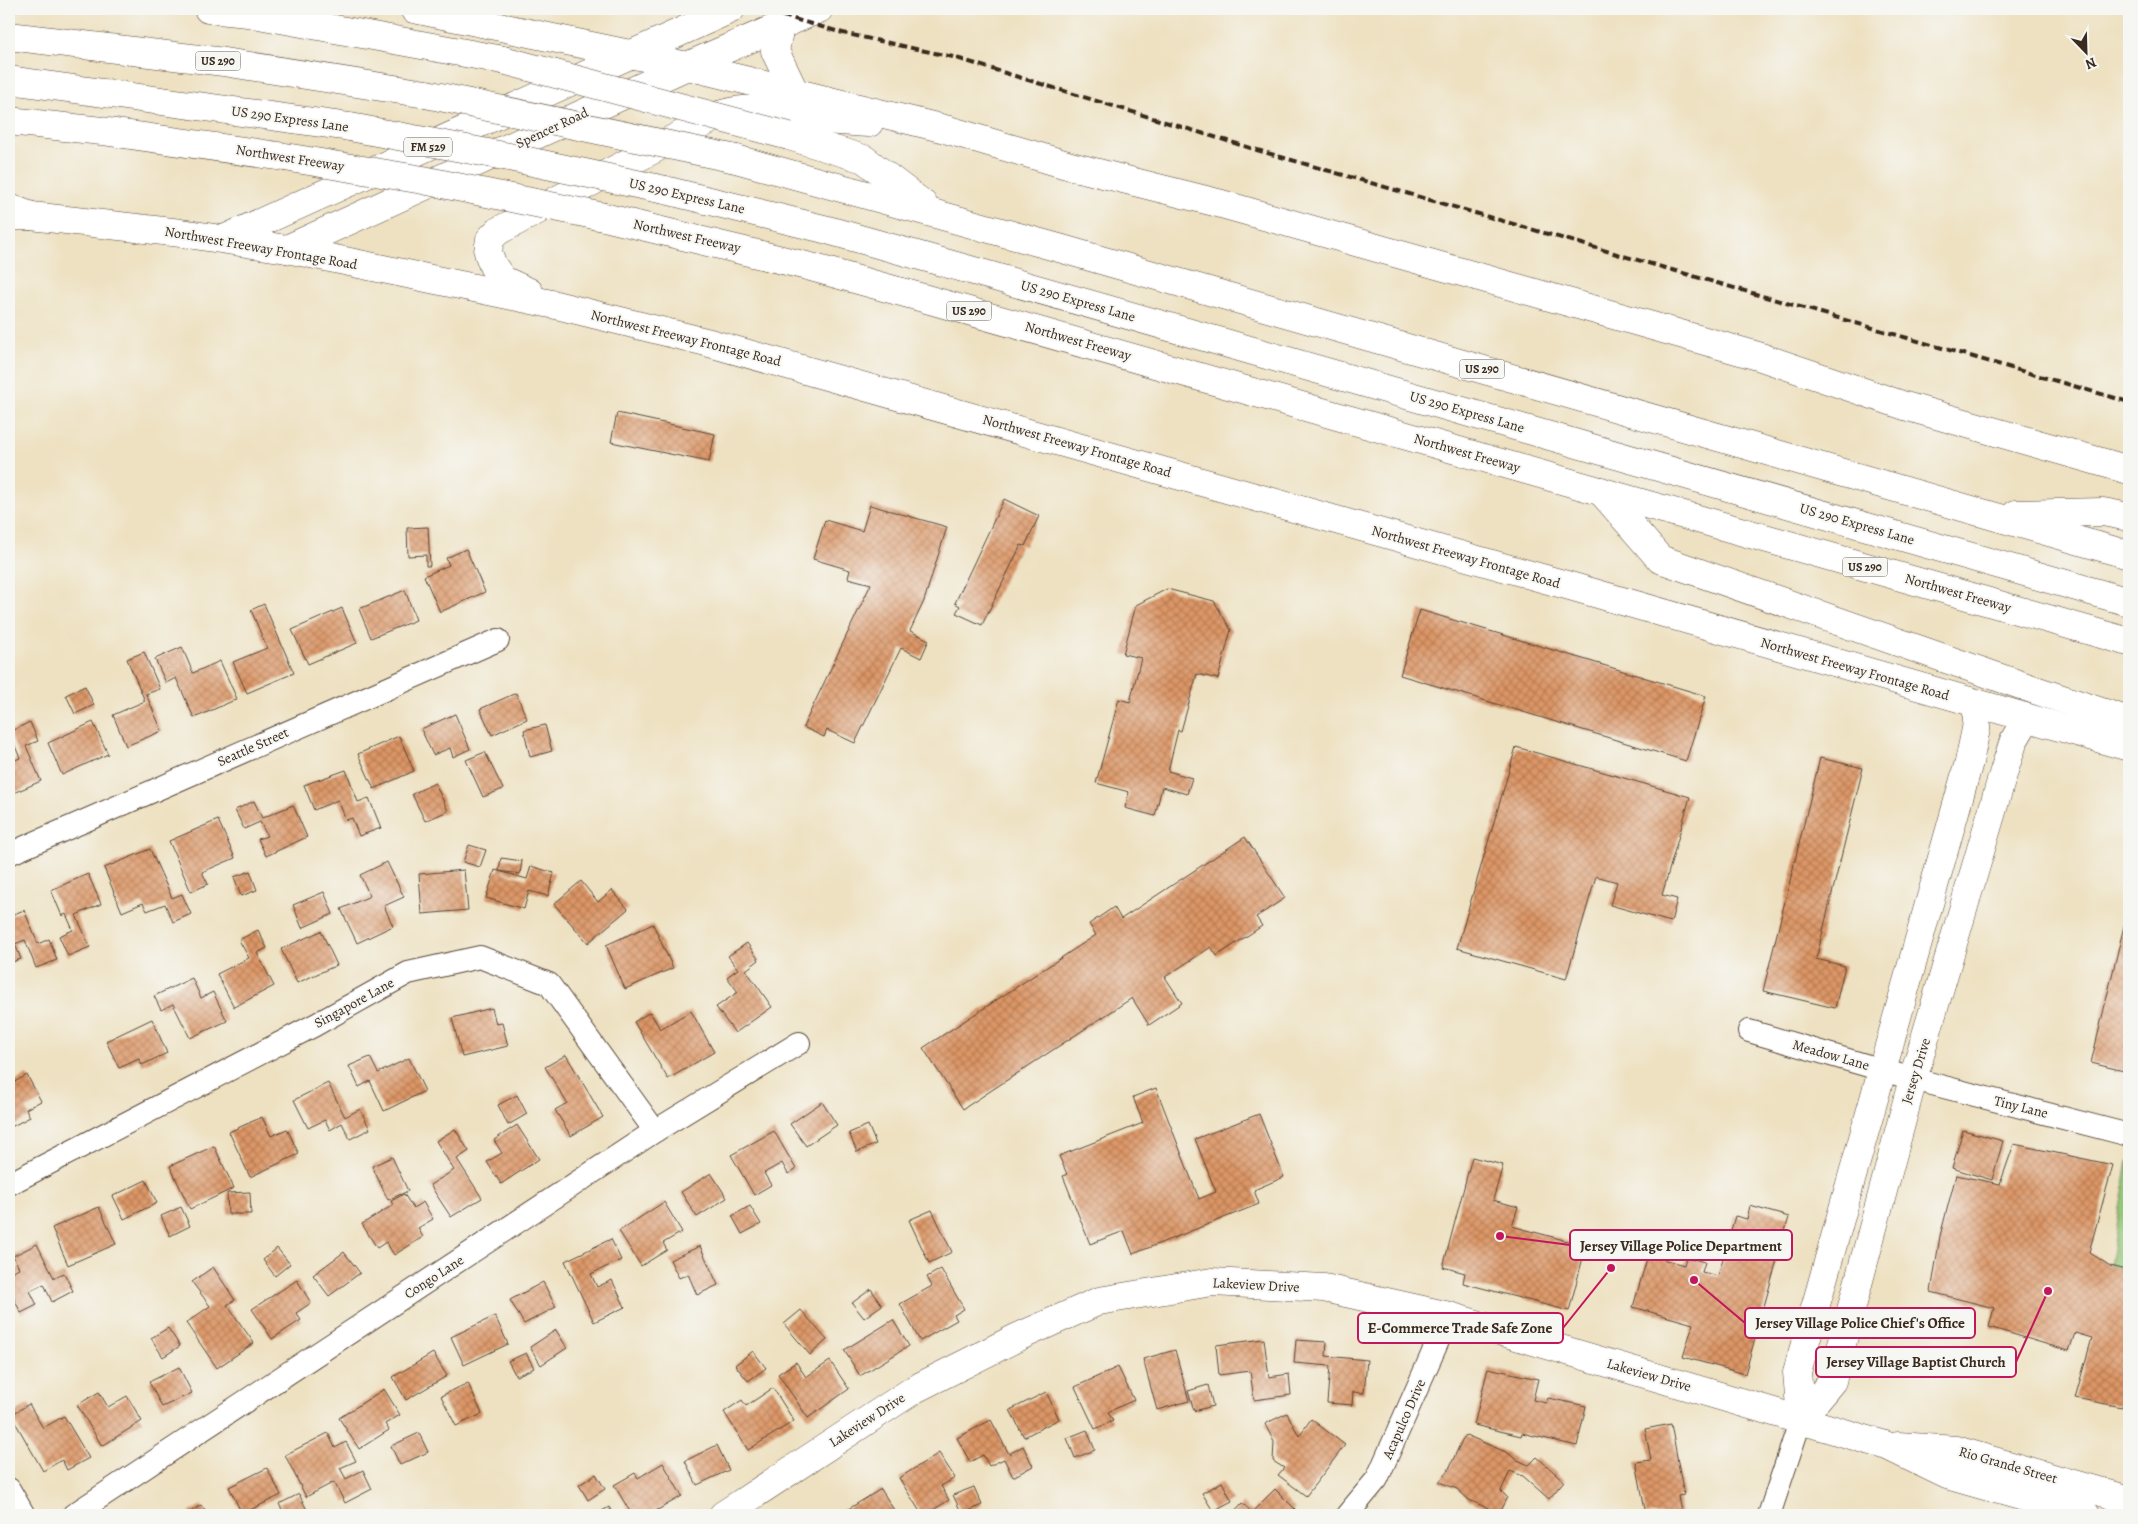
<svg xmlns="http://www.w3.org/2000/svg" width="2138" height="1524" font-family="Alegreya,serif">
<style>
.pitch{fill:#94c879;stroke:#68794c}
.building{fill:url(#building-cross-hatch)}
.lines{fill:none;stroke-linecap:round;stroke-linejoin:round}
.street-casing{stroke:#564536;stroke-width:24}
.secondary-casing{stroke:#564536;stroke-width:29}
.primary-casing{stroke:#564536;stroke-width:29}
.highway-casing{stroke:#564536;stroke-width:29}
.street{stroke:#fff;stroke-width:22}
.secondary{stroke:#fff;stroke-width:28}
.primary{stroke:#fff;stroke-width:28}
.highway{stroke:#fff;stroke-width:28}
.rail{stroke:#3b2a1e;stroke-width:4;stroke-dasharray:8 4;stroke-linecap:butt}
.highway-bridge-casing{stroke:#564536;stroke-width:29;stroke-linecap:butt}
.highway-bridge{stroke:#fff;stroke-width:28}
.labels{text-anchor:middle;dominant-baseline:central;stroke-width:4;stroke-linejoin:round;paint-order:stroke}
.shield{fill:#f6f6f2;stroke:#73675e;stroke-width:1}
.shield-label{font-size:12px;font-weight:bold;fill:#3b2a1e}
.street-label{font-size:14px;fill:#3b2a1e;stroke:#f6f6f2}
.leader{fill:none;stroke:#c2185b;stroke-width:2}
.callout-dot{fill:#c2185b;stroke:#f6f6f2;stroke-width:2}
.callout{fill:#f6f6f2;stroke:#c2185b;stroke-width:2}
.callout-label{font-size:15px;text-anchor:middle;font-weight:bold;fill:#3b2a1e}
</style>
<defs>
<pattern id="building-cross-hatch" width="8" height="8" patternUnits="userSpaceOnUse" patternTransform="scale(1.25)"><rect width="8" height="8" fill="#dd9666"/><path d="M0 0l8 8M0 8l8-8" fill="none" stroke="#b47b53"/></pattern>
</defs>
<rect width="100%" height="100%" fill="#f6f6f2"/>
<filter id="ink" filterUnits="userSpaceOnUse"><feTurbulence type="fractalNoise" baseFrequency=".02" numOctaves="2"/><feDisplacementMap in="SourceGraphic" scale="10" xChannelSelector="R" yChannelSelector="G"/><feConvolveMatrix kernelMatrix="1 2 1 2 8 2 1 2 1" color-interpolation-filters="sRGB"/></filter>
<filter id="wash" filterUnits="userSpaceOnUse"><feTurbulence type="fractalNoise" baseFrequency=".0096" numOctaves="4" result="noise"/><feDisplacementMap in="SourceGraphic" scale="20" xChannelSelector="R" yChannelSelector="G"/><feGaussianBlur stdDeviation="1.12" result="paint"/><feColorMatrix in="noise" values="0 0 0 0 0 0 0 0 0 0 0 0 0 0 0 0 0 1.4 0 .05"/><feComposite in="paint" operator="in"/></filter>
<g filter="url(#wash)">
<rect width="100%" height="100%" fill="#eee1c1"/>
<polygon class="pitch" points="2128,1161 2129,1161 2129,1271 2110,1266"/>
<g id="blocks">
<g class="building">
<polygon points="617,413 715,434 709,462 611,442"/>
<polygon points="1004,499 1039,516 1025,546 1021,545 982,625 956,613 960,606 955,603"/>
<polygon points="870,505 947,527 924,601 910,631 929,640 921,658 901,648 855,743 827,730 824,737 803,727 871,584 848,578 850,570 813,559 825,520 862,531"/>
<polygon points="428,527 430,566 426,566 426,555 408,556 407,528"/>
<polygon points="466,549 485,592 440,612 424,576 449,565 446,558"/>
<polygon points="1167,589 1214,601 1231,630 1218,679 1197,674 1181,731 1178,730 1168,771 1192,778 1187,794 1162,787 1155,816 1125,808 1129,792 1096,783 1119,699 1130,702 1141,658 1123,654 1136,605"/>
<polygon points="405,590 416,620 371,638 359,609"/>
<polygon points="264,604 294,673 247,693 233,662 267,648 251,610"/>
<polygon points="342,608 357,643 308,664 292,630"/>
<polygon points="1420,610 1706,696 1686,761 1400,675"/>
<polygon points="182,647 193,673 220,661 237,699 194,718 176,678 166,683 155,659"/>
<polygon points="144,652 160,689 146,694 162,731 126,746 113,715 145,701 127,659"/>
<polygon points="85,686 94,705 75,714 66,695"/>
<polygon points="516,693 527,719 492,735 480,709"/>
<polygon points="455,714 470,749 453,757 450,748 433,755 421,729"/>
<polygon points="30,722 38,741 26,746 41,781 9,795 9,759 10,762 20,758 9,732"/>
<polygon points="93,722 108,754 62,775 48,743"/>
<polygon points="545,725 552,751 530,757 524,730"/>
<polygon points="399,736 414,771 374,789 358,754"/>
<polygon points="1516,747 1690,797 1662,895 1677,899 1671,922 1610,905 1617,882 1596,876 1566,979 1457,948"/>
<polygon points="485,752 503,789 483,797 466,760"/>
<polygon points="1820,758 1863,768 1816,959 1845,966 1835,1008 1763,991"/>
<polygon points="346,770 358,802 369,798 381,828 359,836 352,818 346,820 338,800 314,810 304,785"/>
<polygon points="435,783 448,811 425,821 412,794"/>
<polygon points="254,801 262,818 293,805 307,837 266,856 258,839 267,836 260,822 244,829 235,810"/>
<polygon points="218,820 235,858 202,872 208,884 191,892 169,841"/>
<polygon points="1245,837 1285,898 1256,917 1262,926 1217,956 1211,947 1165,977 1182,1003 1149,1025 1132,998 963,1109 923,1048 1096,935 1089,924 1114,907 1121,919"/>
<polygon points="469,845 486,850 480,867 463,862"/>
<polygon points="150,849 172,898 182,894 191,914 173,922 165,904 147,911 143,903 122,912 104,868"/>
<polygon points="501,858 522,861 520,874 499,871"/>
<polygon points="387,862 404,897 384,906 393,926 357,943 341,909 370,896 360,875"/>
<polygon points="531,866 554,873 548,896 529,891 524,909 486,898 495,870 527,879"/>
<polygon points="464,870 468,910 422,914 419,874"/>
<polygon points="250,871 257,890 241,896 234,877"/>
<polygon points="88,874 101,904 76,915 90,947 68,956 59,936 73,930 66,914 62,916 51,890"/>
<polygon points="581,881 598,902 612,890 628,909 588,943 554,904"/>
<polygon points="324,892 333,914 302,928 293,905"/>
<polygon points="2129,905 2129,1068 2128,1072 2091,1063"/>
<polygon points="24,910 38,944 49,939 57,960 36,968 25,940 15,944 21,959 9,963 9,916"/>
<polygon points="653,924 673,968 625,989 606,945"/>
<polygon points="258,930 267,948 257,953 274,986 234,1007 217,974 249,958 239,940"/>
<polygon points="321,931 337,965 297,983 281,949"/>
<polygon points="747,943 759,960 746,970 772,1007 735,1033 716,1007 738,992 727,977 738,969 728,956"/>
<polygon points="192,978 201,998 213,992 227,1021 190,1038 173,1004 161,1010 154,996"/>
<polygon points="492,1008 496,1024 502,1023 508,1046 462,1057 452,1018"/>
<polygon points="691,1011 714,1052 668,1079 634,1022 650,1012 660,1029"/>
<polygon points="152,1019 167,1053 142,1065 139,1059 119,1068 106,1041"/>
<polygon points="566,1055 603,1117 571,1136 555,1110 567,1103 545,1067"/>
<polygon points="370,1057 378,1073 409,1058 425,1091 384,1111 370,1081 359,1087 349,1066"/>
<polygon points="27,1075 41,1101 26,1109 30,1117 9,1128 9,1085"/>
<polygon points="328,1083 345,1117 360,1109 370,1129 350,1139 342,1123 330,1130 325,1120 308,1128 294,1100"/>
<polygon points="1156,1088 1199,1199 1216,1192 1195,1139 1259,1114 1284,1177 1254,1190 1259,1204 1133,1254 1124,1231 1090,1244 1063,1176 1067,1174 1059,1156 1143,1123 1133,1097"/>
<polygon points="517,1095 527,1114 508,1125 498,1105"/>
<polygon points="822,1102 837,1125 806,1146 790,1124"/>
<polygon points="262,1117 271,1136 287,1129 299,1154 250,1177 229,1132"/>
<polygon points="517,1125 539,1159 501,1184 487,1162 502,1153 494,1140"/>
<polygon points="868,1125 876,1144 857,1152 849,1133"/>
<polygon points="455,1129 469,1151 457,1159 482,1198 451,1217 430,1185 454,1170 436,1141"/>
<polygon points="1963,1130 2003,1141 1992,1180 1952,1168"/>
<polygon points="774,1131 796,1169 788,1174 782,1163 764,1173 771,1185 754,1195 731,1155"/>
<polygon points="2014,1144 2113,1165 2089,1252 2110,1266 2129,1271 2129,1385 2122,1407 2075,1398 2092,1338 2075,1333 2069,1351 1989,1327 1994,1308 1931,1292 1940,1236 1956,1175 2000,1184"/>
<polygon points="214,1146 234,1188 190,1209 170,1166"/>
<polygon points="392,1157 408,1191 388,1200 372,1166"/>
<polygon points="1472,1157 1503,1165 1493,1200 1518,1207 1512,1226 1586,1246 1569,1311 1463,1283 1465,1273 1443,1267"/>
<polygon points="711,1173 727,1198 697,1217 681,1192"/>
<polygon points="146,1180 157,1203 124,1219 113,1196"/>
<polygon points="250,1192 251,1214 228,1214 227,1193"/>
<polygon points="404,1194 413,1208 423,1202 433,1219 418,1228 423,1237 394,1255 386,1242 377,1248 362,1224 393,1205 391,1201"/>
<polygon points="664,1202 682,1232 663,1243 667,1250 641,1266 619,1231"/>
<polygon points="750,1206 761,1224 742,1234 732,1216"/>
<polygon points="1750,1206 1789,1217 1745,1374 1683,1357 1693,1324 1633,1307 1648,1255 1684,1265 1686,1257 1705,1262 1702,1272 1718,1276 1735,1216 1747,1219"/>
<polygon points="99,1207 116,1244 68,1265 52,1228"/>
<polygon points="181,1207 190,1226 170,1236 161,1216"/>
<polygon points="932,1210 952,1252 929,1263 909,1220"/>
<polygon points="611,1239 621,1260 591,1274 597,1287 612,1280 625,1307 594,1322 565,1261"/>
<polygon points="37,1244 54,1278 64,1273 73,1291 52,1302 44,1284 30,1291 37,1305 21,1313 9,1289 9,1273 19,1268 13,1256"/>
<polygon points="700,1246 718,1285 697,1295 688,1274 679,1278 670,1260"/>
<polygon points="277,1248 290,1264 275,1276 263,1260"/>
<polygon points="344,1252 360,1273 329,1296 313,1275"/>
<polygon points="213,1267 235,1300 227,1305 254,1343 217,1368 186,1323 210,1306 192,1282"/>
<polygon points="941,1269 964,1309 954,1315 957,1320 920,1341 900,1304 932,1286 927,1277"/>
<polygon points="297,1280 311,1303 296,1313 301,1320 272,1339 252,1309"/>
<polygon points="543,1282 556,1307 524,1324 510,1300"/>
<polygon points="871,1289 882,1305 864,1318 852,1303"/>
<polygon points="801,1310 827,1340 810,1355 784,1324"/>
<polygon points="495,1316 508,1344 464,1365 451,1337"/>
<polygon points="893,1320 909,1346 860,1376 844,1350"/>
<polygon points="168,1328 180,1346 163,1357 151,1338"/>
<polygon points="556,1330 567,1348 541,1365 530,1347"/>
<polygon points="1264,1339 1269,1377 1289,1374 1291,1395 1254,1400 1250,1371 1219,1375 1216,1345"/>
<polygon points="1296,1340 1327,1342 1326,1356 1367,1360 1364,1393 1353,1392 1352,1405 1327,1403 1330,1366 1294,1363"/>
<polygon points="1175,1350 1189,1401 1157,1410 1143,1359"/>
<polygon points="753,1351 766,1368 748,1381 735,1365"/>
<polygon points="433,1353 447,1376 406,1400 393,1377"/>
<polygon points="526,1353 534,1368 516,1376 508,1361"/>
<polygon points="830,1361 849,1389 808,1418 778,1374 796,1362 806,1377"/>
<polygon points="179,1367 192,1393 162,1407 149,1382"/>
<polygon points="1118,1367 1134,1400 1108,1412 1113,1421 1095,1429 1075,1387"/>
<polygon points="1488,1368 1538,1379 1533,1400 1546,1403 1548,1398 1586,1406 1577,1446 1522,1433 1521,1436 1474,1425"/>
<polygon points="468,1383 482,1414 456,1426 441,1396"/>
<polygon points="1208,1385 1213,1406 1194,1411 1188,1391"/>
<polygon points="773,1388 794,1421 748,1450 724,1412 742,1400 746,1406"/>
<polygon points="384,1389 400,1415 385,1424 389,1430 359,1449 339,1418"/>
<polygon points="99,1392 108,1407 127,1396 142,1421 102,1446 77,1405"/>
<polygon points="1046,1392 1059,1419 1024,1437 1010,1410"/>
<polygon points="29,1404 43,1428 64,1416 89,1458 67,1470 62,1460 43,1471 11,1415"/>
<polygon points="1287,1413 1299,1436 1311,1419 1345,1445 1306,1496 1278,1475 1284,1468 1273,1461 1274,1442 1265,1424"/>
<polygon points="991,1420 1009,1454 1023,1446 1033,1466 1013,1477 1004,1459 989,1466 983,1455 970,1462 957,1438"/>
<polygon points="1671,1424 1684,1495 1678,1496 1682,1515 1646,1515 1636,1462 1651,1460 1645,1429"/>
<polygon points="1087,1430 1095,1450 1075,1458 1067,1438"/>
<polygon points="328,1433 335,1448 346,1442 356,1461 340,1468 346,1479 363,1470 372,1489 345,1503 334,1482 306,1497 285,1455"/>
<polygon points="419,1433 428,1452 400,1465 391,1446"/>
<polygon points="1466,1435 1508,1453 1515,1459 1529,1465 1537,1457 1564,1481 1549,1499 1523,1476 1510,1471 1501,1491 1507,1497 1499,1513 1469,1500 1457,1489 1439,1482 1448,1471 1462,1440"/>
<polygon points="717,1445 729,1470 697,1485 685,1461"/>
<polygon points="939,1453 955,1478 941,1486 949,1500 925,1515 922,1515 899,1478"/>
<polygon points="663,1463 682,1496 649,1515 632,1515 614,1485 635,1473 638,1478"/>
<polygon points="267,1468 281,1495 242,1514 229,1487"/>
<polygon points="596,1474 605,1489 588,1500 579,1485"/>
<polygon points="1222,1482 1232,1501 1213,1511 1202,1493"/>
<polygon points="974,1487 982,1505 962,1514 953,1495"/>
<polygon points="881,1489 897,1515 848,1515 845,1511"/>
<polygon points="1275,1489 1295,1509 1289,1515 1232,1514 1242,1503 1252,1512"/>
<polygon points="299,1494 309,1514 285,1515 279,1504"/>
<polygon points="201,1505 208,1515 186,1515"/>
<polygon points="609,1507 613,1515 595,1515"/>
</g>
</g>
</g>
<g filter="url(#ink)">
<use href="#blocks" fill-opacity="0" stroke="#564536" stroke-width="1"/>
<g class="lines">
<g class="street-casing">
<g id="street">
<polyline points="9,854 498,640"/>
<polyline points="1749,1031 1913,1079 2129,1135"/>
<polyline points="9,1184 315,1025 408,973 480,957 549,984 655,1131"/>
<polyline points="9,1489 24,1515"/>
<polyline points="73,1515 655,1131 799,1043"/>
<polyline points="1347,1515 1377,1479 1449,1316"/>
<polyline points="1769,1515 1801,1419"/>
</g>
</g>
<g class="secondary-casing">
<g id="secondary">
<polyline points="414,9 687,66 945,129 1067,165 1218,203 1758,356 1905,406 2129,470"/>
<polyline points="9,216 31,216 181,233 287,249 556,305 706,342 1577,588 2129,747"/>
<path d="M529,292L503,280L493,266L488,252L490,239L498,231L719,115C759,103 773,113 811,118C830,121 849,122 869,123"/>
<polyline points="1801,1419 1832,1381 1913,1079 2004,771 2014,740 2027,718"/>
<polyline points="1801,1419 1797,1372 1969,762 1976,729 1978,704"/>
<polyline points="1898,1446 1956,1450 2129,1500"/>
<polyline points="723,1515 915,1389 1018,1337 1099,1301 1212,1282 1324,1288 1449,1316 1885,1445 1947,1475 2086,1515"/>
</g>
</g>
<g class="primary-casing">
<g id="primary">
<polyline points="780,26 775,51 794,91"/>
<polyline points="224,239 731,9"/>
<polyline points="287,249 687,66 819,9"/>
</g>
</g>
<g class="highway-casing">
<g id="highway">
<polyline points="208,9 248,13 503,60"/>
<polyline points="9,36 224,62 426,94"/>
<polyline points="9,80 350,127"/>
<polyline points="9,121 102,131 285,157"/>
<polyline points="789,136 864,159 923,204"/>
<polyline points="736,159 1059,248 2129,555"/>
<polyline points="665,190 824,229 981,273 2129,602"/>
<polyline points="9,208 31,216"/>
<polyline points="604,217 811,267 916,296 2129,642"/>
<polyline points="1601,491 1660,559 2032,689 2129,721"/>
<polyline points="2016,514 2103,512 2129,517"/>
</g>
</g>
<use href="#street" class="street"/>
<use href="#secondary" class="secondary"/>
<use href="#primary" class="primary"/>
<use href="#highway" class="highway"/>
<polyline class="rail" points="759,9 843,33 953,57 1257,150 2129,402"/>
<g class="highway-bridge-casing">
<g id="highway-bridge">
<polyline points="503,60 789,136"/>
<polyline points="426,94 736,159"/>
<polyline points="350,127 509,157 665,190"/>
<polyline points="285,157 423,180 604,217"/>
</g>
</g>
<use href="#highway-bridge" class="highway-bridge"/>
</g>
</g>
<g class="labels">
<g class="shield">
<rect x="195.5" y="51.5" width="45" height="19" rx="4"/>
<rect x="404" y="137.5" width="48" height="19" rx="4"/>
<rect x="946.5" y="301.5" width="45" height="19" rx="4"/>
<rect x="1459.5" y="359.5" width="45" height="19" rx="4"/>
<rect x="1842.5" y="557.5" width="45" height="19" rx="4"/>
</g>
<g class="shield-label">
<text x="218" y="61">US 290</text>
<text x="428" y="147">FM 529</text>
<text x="969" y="311">US 290</text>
<text x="1482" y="369">US 290</text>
<text x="1865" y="567">US 290</text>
</g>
<g class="street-label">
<text transform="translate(290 119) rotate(8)">US 290 Express Lane</text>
<text transform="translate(552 128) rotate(-25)">Spencer Road</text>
<text transform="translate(290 158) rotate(9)">Northwest Freeway</text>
<text transform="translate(687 196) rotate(13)">US 290 Express Lane</text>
<text transform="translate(687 236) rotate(13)">Northwest Freeway</text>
<text transform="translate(261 248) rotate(10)">Northwest Freeway Frontage Road</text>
<text transform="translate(1078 301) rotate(16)">US 290 Express Lane</text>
<text transform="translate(686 338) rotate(14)">Northwest Freeway Frontage Road</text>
<text transform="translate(1078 341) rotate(16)">Northwest Freeway</text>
<text transform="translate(1467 412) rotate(16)">US 290 Express Lane</text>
<text transform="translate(1077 446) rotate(16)">Northwest Freeway Frontage Road</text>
<text transform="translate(1467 453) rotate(16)">Northwest Freeway</text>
<text transform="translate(1857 524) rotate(16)">US 290 Express Lane</text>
<text transform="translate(1466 557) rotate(16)">Northwest Freeway Frontage Road</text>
<text transform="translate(1958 593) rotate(16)">Northwest Freeway</text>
<text transform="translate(1855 669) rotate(16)">Northwest Freeway Frontage Road</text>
<text transform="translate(253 747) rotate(-24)">Seattle Street</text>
<text transform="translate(354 1003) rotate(-29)">Singapore Lane</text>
<text transform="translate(1831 1055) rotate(16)">Meadow Lane</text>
<text transform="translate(1916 1071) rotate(-73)">Jersey Drive</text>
<text transform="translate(2021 1107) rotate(14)">Tiny Lane</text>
<text transform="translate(434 1277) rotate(-33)">Congo Lane</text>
<text transform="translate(1256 1285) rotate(3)">Lakeview Drive</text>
<text transform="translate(1649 1375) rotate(16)">Lakeview Drive</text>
<text transform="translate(1404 1419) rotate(-66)">Acapulco Drive</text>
<text transform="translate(867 1420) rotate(-33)">Lakeview Drive</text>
<text transform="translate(2008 1465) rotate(16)">Rio Grande Street</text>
</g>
</g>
<path class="leader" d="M1500 1236L1570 1245M1694 1280L1745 1323M1611 1268L1563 1328M2048 1291L2016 1362"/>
<g class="callout-dot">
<circle cx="1500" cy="1236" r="5"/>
<circle cx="1694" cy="1280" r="5"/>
<circle cx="1611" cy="1268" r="5"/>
<circle cx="2048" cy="1291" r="5"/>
</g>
<g class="callout">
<rect x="1570" y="1230" width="222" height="30" rx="5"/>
<rect x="1745" y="1308" width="230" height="30" rx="5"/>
<rect x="1358" y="1313" width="205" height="30" rx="5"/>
<rect x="1816" y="1347" width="200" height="30" rx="5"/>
</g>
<g class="callout-label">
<text x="1681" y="1251">Jersey Village Police Department</text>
<text x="1860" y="1328">Jersey Village Police Chief's Office</text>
<text x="1460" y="1333">E-Commerce Trade Safe Zone</text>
<text x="1916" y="1367">Jersey Village Baptist Church</text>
</g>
<rect width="2138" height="1524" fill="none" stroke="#f6f6f2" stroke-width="30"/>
<g transform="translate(2086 52) rotate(157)" stroke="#f6f6f2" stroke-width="4" paint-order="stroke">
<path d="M0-4L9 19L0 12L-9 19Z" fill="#3b2a1e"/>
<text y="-8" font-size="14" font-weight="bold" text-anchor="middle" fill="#3b2a1e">N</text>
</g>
</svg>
